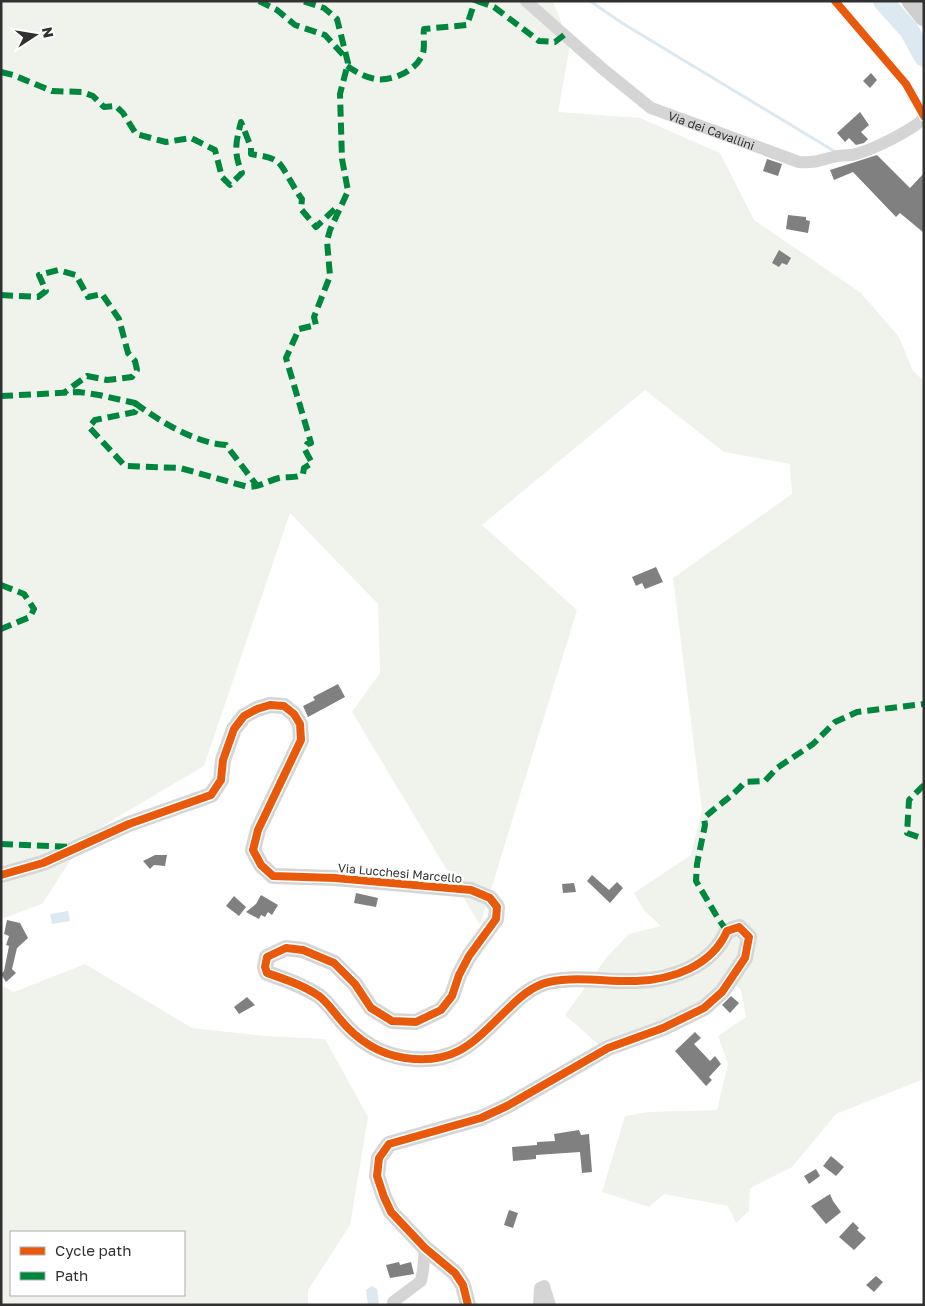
<svg xmlns="http://www.w3.org/2000/svg" width="925" height="1306" font-family="'Golos Text',sans-serif">
<style>
.green{fill:#f0f3ec;fill-rule:evenodd}
.water{fill:#dde9f0}
.lines{fill:none;stroke-linecap:round;stroke-linejoin:round}
.stream{stroke:#dde9f0;stroke-width:3}
.river{stroke:#dde9f0;stroke-width:20}
.building{fill:#808080}
.minor{stroke:#d5d5d5;stroke-width:12}
.tertiary{stroke:#d5d5d5;stroke-width:16}
.secondary{stroke:#cfcfcf;stroke-width:19}
.quiet{stroke:#00873e;stroke-width:6;stroke-dasharray:12 6;stroke-linecap:butt}
.cycleway-casing{stroke:#fff;stroke-width:11}
.cycleway{stroke:#e8590c;stroke-width:8}
.labels{text-anchor:middle;dominant-baseline:central;stroke-width:5;stroke-linejoin:round;paint-order:stroke}
.street-label{font-size:12px;fill:#313131;stroke:#fff}
</style>
<rect width="100%" height="100%" fill="#fff"/>
<g class="green">
<polygon points="1,1 553,1 570,45 558,112 640,118 720,153 754,220 861,293 899,337 913,371 924,381 924,1079 836,1114 792,1167 750,1188 749,1211 736,1223 728,1206 664,1194 649,1207 602,1192 625,1116 648,1112 717,1110 728,1064 718,1036 746,1017 741,990 724,976 702,1007 599,1045 565,1015 607,957 629,934 661,926 644,910 634,893 691,855 702,810 673,578 792,494 790,464 724,452 645,390 482,525 577,610 480,925 352,712 380,673 378,604 290,513 204,766 87,835 42,904 1,919"/>
<path d="M85,964L192,1028L265,1036L325,1039L368,1117L350,1225L308,1290V1305H1V985L14,992ZM11,1232H184V1295H11Z"/>
</g>
<g class="water">
<polygon points="68,911 70,921 52,924 50,914"/>
<polygon points="372,1286 377,1289 379,1305 368,1305 366,1290"/>
</g>
<g class="lines">
<polyline class="stream" points="590,1 622,23 834,151"/>
<polyline class="river" points="883,1 909,30 924,57"/>
</g>
<g class="building">
<polygon points="871,73 877,80 870,88 863,81"/>
<polygon points="860,112 869,125 861,132 868,139 864,143 856,145 849,138 845,142 837,133"/>
<polygon points="877,155 910,188 924,173 924,233 900,213 896,217 853,172 834,180 830,170"/>
<polygon points="767,159 782,164 778,176 763,171"/>
<polygon points="788,215 806,217 806,220 810,221 808,233 786,229"/>
<polygon points="779,250 791,258 787,265 782,263 779,267 772,263"/>
<polygon points="656,567 663,582 645,589 642,583 636,586 632,577"/>
<polygon points="338,684 345,697 308,717 303,706 315,700 313,697"/>
<polygon points="155,855 167,855 165,866 154,865 150,869 143,861"/>
<polygon points="592,875 609,890 617,882 623,888 610,903 587,881"/>
<polygon points="574,883 576,892 563,893 562,884"/>
<polygon points="356,893 378,898 376,907 354,903"/>
<polygon points="261,895 278,905 272,915 268,912 265,917 261,915 259,919 246,912 256,904"/>
<polygon points="234,896 246,907 239,916 226,906"/>
<polygon points="7,920 20,923 28,938 17,948 12,969 16,973 6,982 1,974 4,971 9,946 6,945 9,936 4,934"/>
<polygon points="731,996 739,1003 730,1013 722,1005"/>
<polygon points="247,997 255,1005 239,1014 234,1007"/>
<polygon points="695,1032 701,1038 694,1044 710,1061 715,1056 721,1064 709,1077 712,1080 706,1086 675,1051"/>
<polygon points="579,1130 581,1135 589,1134 592,1172 582,1173 580,1152 536,1155 536,1159 513,1161 512,1147 537,1145 537,1142 555,1141 554,1134"/>
<polygon points="831,1156 844,1167 836,1176 823,1166"/>
<polygon points="816,1169 820,1176 809,1184 804,1176"/>
<polygon points="830,1194 833,1201 841,1212 826,1224 811,1206"/>
<polygon points="509,1210 518,1213 513,1228 504,1225"/>
<polygon points="853,1222 859,1228 857,1230 866,1238 854,1250 839,1237"/>
<polygon points="399,1262 400,1265 411,1262 414,1274 390,1278 386,1265"/>
<polygon points="876,1276 883,1282 874,1292 866,1285"/>
</g>
<g class="lines">
<g class="minor">
<path id="s1" d="M526,1L604,70L651,108L799,162C817,163 821,160 837,156C843,155 850,156 856,154C872,150 913,130 924,118"/>
<polyline points="393,1305 393,1302 421,1281 423,1270 425,1248"/>
<polyline points="539,1305 540,1288 544,1286 550,1305"/>
</g>
<path class="tertiary" d="M1,875L43,863L129,824L211,795L221,780L223,760L234,729L244,716L257,709L270,705L284,706L294,714L300,724L301,740L258,830L253,850L261,865L273,876L335,878L471,890L490,898L497,907L496,919L469,956L459,975L452,996L441,1010L416,1022L392,1021L371,1008L355,984L334,963L303,950L286,948L267,957L265,967L267,973C284,979 303,985 319,996C326,1001 333,1011 339,1018C356,1039 378,1054 405,1058C458,1066 476,1039 511,1006C522,995 534,985 549,982C578,976 607,982 636,981C672,980 712,966 727,931L739,927L749,937L745,958L722,992L704,1008L663,1028L608,1048L507,1106L481,1118L389,1144L379,1158L377,1176L384,1197L391,1212L425,1248L455,1273L463,1285L468,1305"/>
<polyline class="secondary" points="911,1 924,17"/>
<g class="quiet">
<polyline points="259,1 277,10 295,25 325,35 345,57"/>
<polyline points="477,1 494,7 539,41 555,42 564,35"/>
<path d="M347,66C356,72 365,77 375,79C392,82 418,70 423,53C425,46 423,37 424,29L467,25L475,1"/>
<path d="M1,72L13,75L52,91L82,92L93,96L104,107L116,106L123,113L136,134L166,142L191,138L215,150L222,177L230,185L242,173C233,152 236,142 241,122L251,147V154C260,156 270,156 278,162C284,167 295,191 302,199L301,209L316,227L337,207"/>
<polyline points="1,295 38,297 46,291 39,275 58,270 76,275 88,297 102,294 119,319 128,353 135,361 137,370 132,377 107,380 87,376 65,392"/>
<path d="M1,396L79,392L99,395L135,403L138,407L135,412L95,420L89,427L125,466L180,468L248,487C260,487 267,481 279,478C287,476 296,479 303,474L304,468L312,463L304,448L307,444L311,443L286,358L299,329L316,325L314,317L330,276L327,241L330,230L348,191L342,159L340,94L348,63L337,19L324,8L303,1"/>
<path d="M135,403C159,421 195,443 226,445L258,487"/>
<polyline points="1,585 24,594 34,609 30,617 1,629"/>
<polyline points="924,785 909,800 907,833 924,839"/>
<polyline points="1,844 71,847"/>
<path d="M727,931L719,920L696,881L697,864L705,825L704,818C718,805 732,797 745,782L765,781L777,768L813,744L835,722L857,712L924,704"/>
</g>
<g class="cycleway-casing">
<g id="cycleway">
<polyline points="835,1 906,84 924,116"/>
<path d="M1,875L43,863L129,824L211,795L221,780L223,760L234,729L244,716L257,709L270,705L284,706L294,714L300,724L301,740L258,830L253,850L261,865L273,876L335,878L471,890L490,898L497,907L496,919L469,956L459,975L452,996L441,1010L416,1022L392,1021L371,1008L355,984L334,963L303,950L286,948L267,957L265,967L267,973C284,979 303,985 319,996C326,1001 333,1011 339,1018C356,1039 378,1054 405,1058C458,1066 476,1039 511,1006C522,995 534,985 549,982C578,976 607,982 636,981C672,980 712,966 727,931L739,927L749,937L745,958L722,992L704,1008L663,1028L608,1048L507,1106L481,1118L389,1144L379,1158L377,1176L384,1197L391,1212L425,1248L455,1273L463,1285L468,1305"/>
</g>
</g>
<use href="#cycleway" class="cycleway"/>
</g>
<g class="labels">
<g class="street-label">
<text stroke="none"><textPath href="#s1" startOffset="229">Via dei Cavallini</textPath></text>
<text transform="translate(400 873) rotate(5)">Via Lucchesi Marcello</text>
</g>
</g>
<rect width="925" height="1306" fill="none" stroke="#313131" stroke-width="5"/>
<rect x="10" y="1231" width="175" height="65" fill="#ffffff" stroke="#adadad"/>
<rect x="20" y="1247" width="25" height="8" fill="#e8590c" stroke="#adadad"/>
<text x="55" y="1256" font-size="15" fill="#313131">Cycle path</text>
<rect x="20" y="1272" width="25" height="8" fill="#00873e" stroke="#adadad"/>
<text x="55" y="1281" font-size="15" fill="#313131">Path</text>
<g transform="translate(35 35) rotate(78)" stroke="#ffffff" stroke-width="4" paint-order="stroke">
<path d="M0-4L9 19L0 12L-9 19Z" fill="#313131"/>
<text y="-8" font-size="14" font-weight="bold" text-anchor="middle" fill="#313131">N</text>
</g>
</svg>
